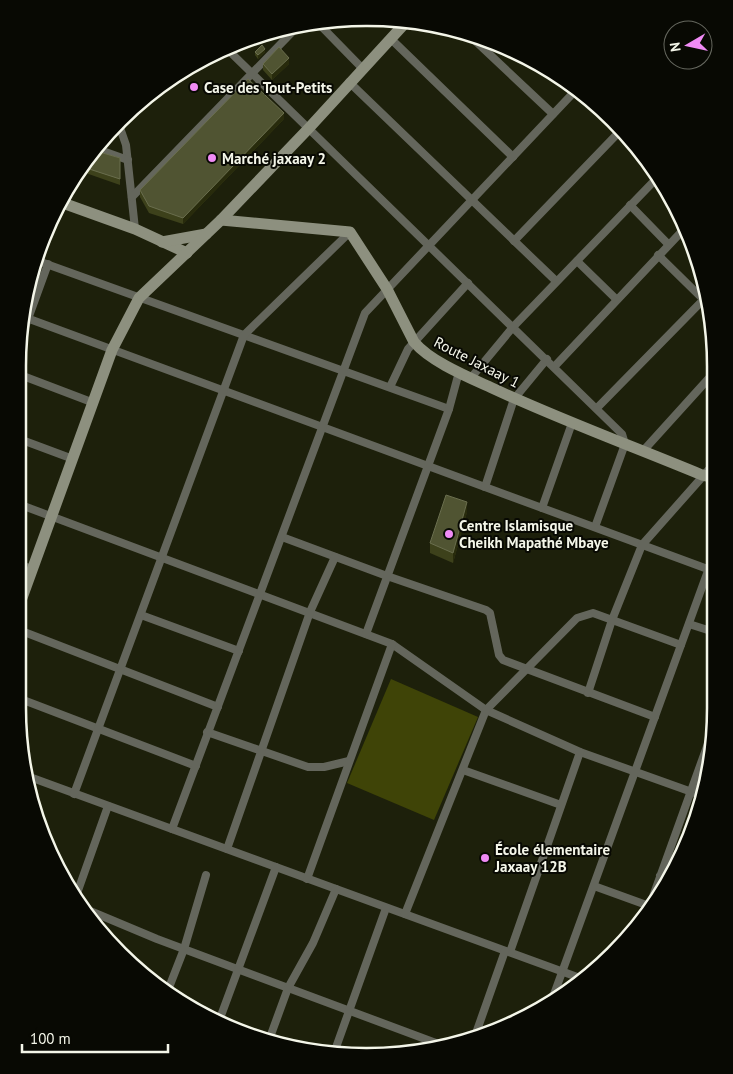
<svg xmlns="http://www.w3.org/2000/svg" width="733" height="1074" font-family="'PT Sans',sans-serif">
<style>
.green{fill:#3f4407}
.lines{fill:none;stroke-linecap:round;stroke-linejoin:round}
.street{stroke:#64665c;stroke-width:8}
.secondary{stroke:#8d907f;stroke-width:11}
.wall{fill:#3d411b}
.shaded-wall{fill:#282b0c}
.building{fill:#505432;stroke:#6a6e4e}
.poi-dot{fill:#f08bf5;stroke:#080903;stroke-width:2}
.labels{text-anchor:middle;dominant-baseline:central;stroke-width:4;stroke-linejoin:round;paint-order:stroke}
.poi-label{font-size:15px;font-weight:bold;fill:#f4f6e9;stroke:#080903;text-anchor:start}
.street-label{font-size:15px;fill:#f4f6e9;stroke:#080903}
.rim{fill:none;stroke:#f4f6e9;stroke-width:2.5}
</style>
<rect width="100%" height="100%" fill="#1d200b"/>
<polygon class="green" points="391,679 478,717 434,820 347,783"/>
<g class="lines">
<g class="street">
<polyline points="317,22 362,68"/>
<polyline points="468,34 553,114"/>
<polyline points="391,39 513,157"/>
<polyline points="226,48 622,434 625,444 595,527"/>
<polyline points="349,82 556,281"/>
<polyline points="118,122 126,145 135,229"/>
<polyline points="97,149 128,160"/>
<polyline points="132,197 300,24"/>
<polyline points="630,205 668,244"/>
<polyline points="514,241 621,130"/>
<polyline points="658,255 709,305"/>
<polyline points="38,261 449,409"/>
<polyline points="577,261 616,299"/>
<polyline points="24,317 713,571"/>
<polyline points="24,330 48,264"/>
<polyline points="554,367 685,228"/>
<polyline points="23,376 94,403"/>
<polyline points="470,379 513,327 656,179"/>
<polyline points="390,387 408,349 468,283"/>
<polyline points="597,408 708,295"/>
<polyline points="22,440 73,459"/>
<polyline points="643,451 710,377"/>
<polyline points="485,487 514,399 547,359"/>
<polyline points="21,505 392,644 486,710 580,752 703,796"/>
<polyline points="542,508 572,423"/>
<polyline points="282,537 387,576 486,610 490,613 499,655 503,660 655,717"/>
<polyline points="20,565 33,569"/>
<polyline points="141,615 239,651"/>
<polyline points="689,624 714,632"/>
<polyline points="19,630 218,707"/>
<polyline points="366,634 449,409 459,372"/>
<polyline points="588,693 612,620 642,545 712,466"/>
<polyline points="18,698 196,766"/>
<polyline points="207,732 308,767 324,767 349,761"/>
<polyline points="463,770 561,805"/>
<polyline points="27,776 580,978"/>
<polyline points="74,794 244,335 350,232"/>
<polyline points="172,829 365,313 576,90"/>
<polyline points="227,849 310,612 335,557"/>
<polyline points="660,876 673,870"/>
<polyline points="307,879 392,644"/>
<polyline points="594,886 652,907"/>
<polyline points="75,899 108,806"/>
<polyline points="83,908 157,939 444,1046"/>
<polyline points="647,913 714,727"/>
<polyline points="405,914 486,710 577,618 593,613 681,645"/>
<polyline points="510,952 580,752"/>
<polyline points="168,990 184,949 206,875"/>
<polyline points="553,997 713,557"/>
<polyline points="219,1021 276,867"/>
<polyline points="475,1036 505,951"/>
<polyline points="269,1040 288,988 313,943 336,889"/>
<polyline points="334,1053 386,908"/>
</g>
<g class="secondary">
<polyline points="60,202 135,229 187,253"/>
<path d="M221,220L350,232L387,289L414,342C431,362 468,377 492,388C561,420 632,446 702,475L712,477"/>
<polyline points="162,242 206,234"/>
<polyline points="19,606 112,350 139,298 221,220 309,128 407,21"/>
</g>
</g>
<g class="wall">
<polygon points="255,52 265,52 258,59 255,55"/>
<polygon points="263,64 289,64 272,80 263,70"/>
<polygon points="284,119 183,224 149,213 140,197 140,190"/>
<polygon points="96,151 120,158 120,185 80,171"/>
<polygon points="670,208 679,212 683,223 680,225 670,214"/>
<polygon points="467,512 453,563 430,553 430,543"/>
</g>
<g class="shaded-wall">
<polygon points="265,49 265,52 258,59 258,55"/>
<polygon points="289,58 289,64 272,80 272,74"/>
<polygon points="284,113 284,119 183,224 183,218"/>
<polygon points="680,218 681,218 683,223 680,225"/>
<polygon points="467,502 467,512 453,563 453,553"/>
</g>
<g class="building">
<polygon points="262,45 265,49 258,55 255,52"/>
<polygon points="279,47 289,58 272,74 263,64"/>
<polygon points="248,79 284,113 183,218 149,206 140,190"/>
<polygon points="96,151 120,158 120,179 83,167"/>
<polygon points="674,204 679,212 681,218 680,218 670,208"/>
<polygon points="446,495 467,502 453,553 430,543"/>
</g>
<g class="poi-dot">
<circle cx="194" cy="87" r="5"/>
<circle cx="212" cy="158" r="5"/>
<circle cx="449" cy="534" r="5"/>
<circle cx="485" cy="858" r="5"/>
</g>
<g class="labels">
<g class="poi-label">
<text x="204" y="87">Case des Tout-Petits</text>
<text x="222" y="158">Marché jaxaay 2</text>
<text x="459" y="525">Centre Islamisque<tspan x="459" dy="17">Cheikh Mapathé Mbaye</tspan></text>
<text x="495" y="849">École élementaire<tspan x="495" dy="17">Jaxaay 12B</tspan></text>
</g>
<g class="street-label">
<text transform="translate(477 362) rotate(27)">Route Jaxaay 1</text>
</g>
</g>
<path d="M0 0H733V1074H0ZM366 26H367A340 340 0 0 1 707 366V708A340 340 0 0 1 367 1048H366A340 340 0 0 1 26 708V366A340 340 0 0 1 366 26Z" fill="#080903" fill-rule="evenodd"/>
<path class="rim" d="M366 26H367A340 340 0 0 1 707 366V708A340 340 0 0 1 367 1048H366A340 340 0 0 1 26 708V366A340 340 0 0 1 366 26Z"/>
<g transform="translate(688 45) rotate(261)"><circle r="24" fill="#080903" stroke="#66685f"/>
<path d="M0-4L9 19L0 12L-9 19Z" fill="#f08bf5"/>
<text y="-8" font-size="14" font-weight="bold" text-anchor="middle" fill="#f4f6e9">N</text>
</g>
<path d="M22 1044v8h146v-8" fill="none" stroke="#f4f6e9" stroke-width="2.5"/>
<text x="30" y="1044" font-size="15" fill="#f4f6e9" stroke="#080903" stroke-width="4" paint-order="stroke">100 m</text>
</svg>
